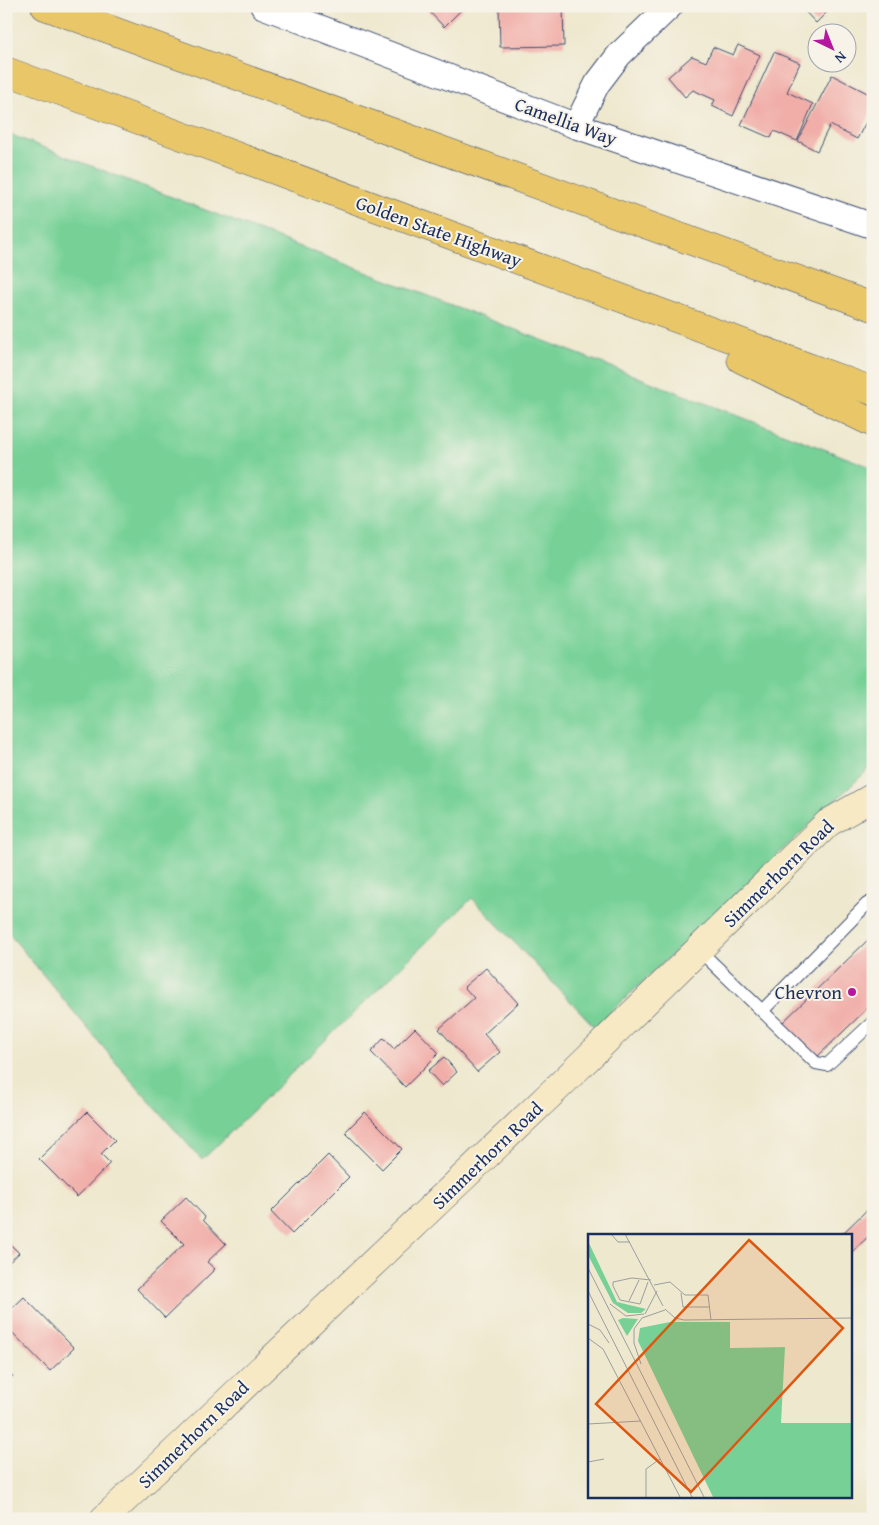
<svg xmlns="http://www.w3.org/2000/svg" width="879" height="1525" font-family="'Gentium Book Plus',serif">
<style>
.green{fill:#77d197;stroke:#49807a}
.building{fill:#f1ada8}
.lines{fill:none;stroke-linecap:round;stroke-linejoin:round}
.lane-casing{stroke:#3b4b6f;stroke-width:14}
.street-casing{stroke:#3b4b6f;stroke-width:27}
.secondary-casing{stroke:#3b4b6f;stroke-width:29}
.highway-casing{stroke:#3b4b6f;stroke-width:29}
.lane{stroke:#fff;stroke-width:12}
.street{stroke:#fff;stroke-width:25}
.secondary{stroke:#f6e9c3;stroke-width:28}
.highway{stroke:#e9c769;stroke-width:28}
.poi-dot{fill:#b5179e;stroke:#f7f3e8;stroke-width:2}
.labels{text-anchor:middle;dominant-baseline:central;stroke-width:4;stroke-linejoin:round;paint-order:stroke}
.street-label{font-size:19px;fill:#1b2f5e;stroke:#f7f3e8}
.poi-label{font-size:19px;fill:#1b2f5e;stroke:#f7f3e8;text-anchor:end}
.inset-road{fill:none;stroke:#9a9ea1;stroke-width:1}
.view{fill:#de5710;fill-opacity:0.15;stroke:#de5710;stroke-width:2.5}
.inset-edge{fill:none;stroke:#1b2f5e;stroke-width:2.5}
</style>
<rect width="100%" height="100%" fill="#f7f3e8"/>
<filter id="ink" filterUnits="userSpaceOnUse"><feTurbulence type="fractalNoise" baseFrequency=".02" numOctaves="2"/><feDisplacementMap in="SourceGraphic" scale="10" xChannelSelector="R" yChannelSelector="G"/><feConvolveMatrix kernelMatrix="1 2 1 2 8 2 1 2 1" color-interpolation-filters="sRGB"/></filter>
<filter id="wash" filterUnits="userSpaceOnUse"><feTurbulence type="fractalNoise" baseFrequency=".0096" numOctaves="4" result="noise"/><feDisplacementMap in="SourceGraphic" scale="20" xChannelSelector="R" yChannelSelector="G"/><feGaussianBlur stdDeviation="1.12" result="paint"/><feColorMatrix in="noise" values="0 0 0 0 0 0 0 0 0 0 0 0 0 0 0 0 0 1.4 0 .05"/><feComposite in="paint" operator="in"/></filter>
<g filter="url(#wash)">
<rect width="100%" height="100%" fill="#eee8ce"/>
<polygon class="green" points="6,133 873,468 873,765 595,1027 472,898 202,1160 128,1077 6,930"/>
<g id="blocks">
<g class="building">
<polygon points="424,6 465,6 444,27"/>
<polygon points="499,6 563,6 564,46 500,47"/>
<polygon points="800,6 833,6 816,23"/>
<polygon points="738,45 760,55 733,116 712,106 715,100 693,90 685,97 668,77 692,56 706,62 713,47 733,55"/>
<polygon points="774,52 800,63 787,92 813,104 797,141 774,131 771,138 741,125"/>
<polygon points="832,75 873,96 873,109 857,139 830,125 817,151 798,141"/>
<polygon points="873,935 873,1003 816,1058 782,1023"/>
<polygon points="486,968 518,1003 484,1034 500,1052 477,1072 439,1029 474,998 464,987"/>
<polygon points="415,1028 439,1053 405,1087 371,1052 384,1038 394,1049"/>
<polygon points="444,1057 457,1072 442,1086 428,1071"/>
<polygon points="87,1112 115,1140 101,1154 110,1163 77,1197 39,1159"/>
<polygon points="365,1112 402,1149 382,1169 345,1132"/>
<polygon points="328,1155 349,1177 292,1234 271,1212"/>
<polygon points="186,1197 205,1217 203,1220 226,1244 207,1262 215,1269 165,1318 137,1289 184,1244 161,1221"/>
<polygon points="873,1204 873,1232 850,1254 850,1235 841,1235"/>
<polygon points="6,1240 19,1253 6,1265"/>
<polygon points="24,1297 74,1348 50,1371 6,1326 6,1314"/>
<polygon points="6,1369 13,1376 6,1382"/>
</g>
</g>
</g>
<g filter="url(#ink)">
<use href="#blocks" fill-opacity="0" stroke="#3b4b6f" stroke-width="1"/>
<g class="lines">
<g class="lane-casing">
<g id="lane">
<polyline points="699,950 816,1063 827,1065 873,1022"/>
<polyline points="763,1010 867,904 873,901"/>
</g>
</g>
<g class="street-casing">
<g id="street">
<polyline points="263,6 576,126 873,226"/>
<polyline points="576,126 597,84 619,55 670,6"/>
</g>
</g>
<g class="secondary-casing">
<polyline id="secondary" points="104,1519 556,1089 828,823 873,797"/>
</g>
<g class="highway-casing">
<g id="highway">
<polyline points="45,6 873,307"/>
<polyline points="6,71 873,391"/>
<polyline points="741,359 873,423"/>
</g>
</g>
<use href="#lane" class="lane"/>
<use href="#street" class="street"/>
<use href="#secondary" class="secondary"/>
<use href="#highway" class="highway"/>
</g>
</g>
<circle class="poi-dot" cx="852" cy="992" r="5"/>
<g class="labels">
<g class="street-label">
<text transform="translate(566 121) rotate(20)">Camellia Way</text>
<text transform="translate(439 231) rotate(20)">Golden State Highway</text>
<text transform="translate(778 873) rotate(-44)">Simmerhorn Road</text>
<text transform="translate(487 1155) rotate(-44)">Simmerhorn Road</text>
<text transform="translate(193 1434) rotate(-44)">Simmerhorn Road</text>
</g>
<g class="poi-label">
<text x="842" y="992">Chevron</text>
</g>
</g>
<g transform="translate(588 1234)">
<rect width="264" height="264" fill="#eee8ce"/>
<path d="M0,7L29,68L58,75L53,79H40L25,69L0,21ZM35,84L50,85L39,102L30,86ZM82,88H142V114L197,113L193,189H264V263H125L50,107L52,94Z" fill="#77d197"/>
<path class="inset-road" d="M23,0L30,8H42M37,0L75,72M0,34L116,263M60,48L52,70L32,66L25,52V48L44,44L63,46M66,51L82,48L97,61H120L123,86M0,57L104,263M93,59L95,73H122M41,67L51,46M22,70L38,82L56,80M77,75L87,84L96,86L264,84M57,80L69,57M0,90L12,96L21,109M0,104L15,115L92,263M53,130L46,109V95L54,84L77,76M0,190L53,187M0,228L16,225M58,263V235L72,225"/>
<path class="view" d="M161,6L255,94L103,258L8,170Z"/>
<rect width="264" height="264" class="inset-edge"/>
</g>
<rect width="879" height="1525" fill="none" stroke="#f7f3e8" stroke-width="25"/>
<g transform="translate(832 48) rotate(137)"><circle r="24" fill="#f7f3e8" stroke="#9fa5b1"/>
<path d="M0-4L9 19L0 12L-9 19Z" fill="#b5179e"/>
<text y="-8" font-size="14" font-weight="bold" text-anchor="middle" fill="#1b2f5e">N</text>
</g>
</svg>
